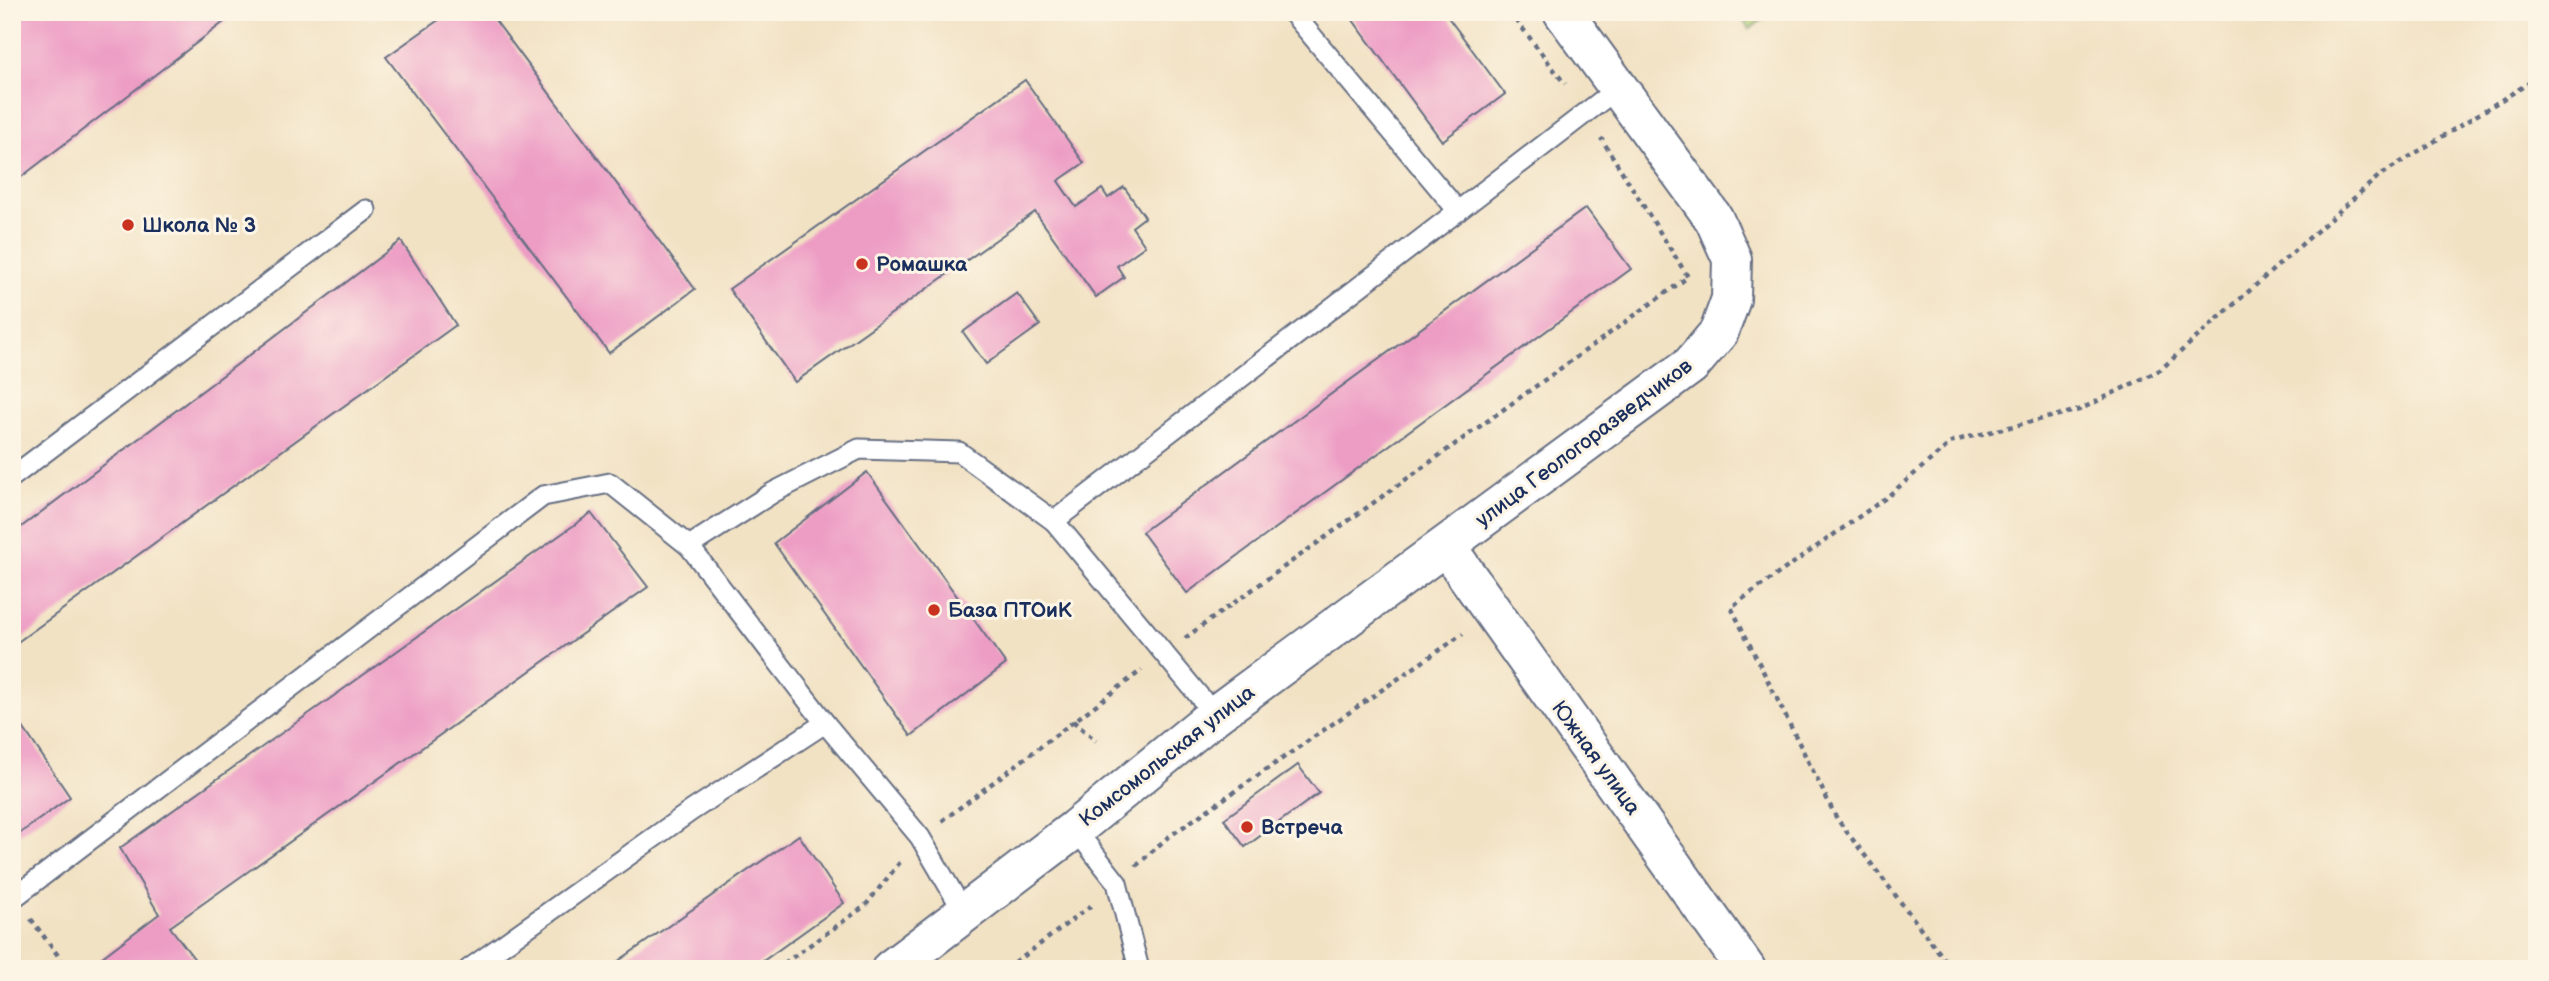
<svg xmlns="http://www.w3.org/2000/svg" width="2549" height="981" font-family="'Balsamiq Sans',sans-serif">
<style>
.park{fill:url(#park-crowns);stroke:#657e69;stroke-width:2}
.building{fill:#ed9cc4}
.lines{fill:none;stroke-linecap:round;stroke-linejoin:round}
.service-casing{stroke:#666e82;stroke-width:23}
.minor-casing{stroke:#666e82;stroke-width:42}
.tertiary-casing{stroke:#666e82;stroke-width:42}
.path{stroke:#666e82;stroke-width:4.5;stroke-dasharray:5 5;stroke-linecap:butt}
.service{stroke:#fff;stroke-width:19}
.minor{stroke:#fff;stroke-width:38}
.tertiary{stroke:#fff;stroke-width:38}
.poi-dot{fill:#c8321e;stroke:#fcf5e5;stroke-width:2.5}
.labels{text-anchor:middle;dominant-baseline:central;stroke-width:6;stroke-linejoin:round;paint-order:stroke}
.poi-label{font-size:21px;font-weight:bold;fill:#1b2f5e;stroke:#fcf5e5;text-anchor:start}
.street-label{font-size:21px;fill:#1b2f5e;stroke:#fcf5e5}
</style>
<defs>
<pattern id="park-crowns" width="20" height="18" patternUnits="userSpaceOnUse" patternTransform="scale(1.75)"><rect width="20" height="18" fill="#afcd74"/><path d="M2 6a3 3 0 1 1 6 0M12 15a3 3 0 1 1 6 0" fill="none" stroke="#96b067"/></pattern>
</defs>
<rect width="100%" height="100%" fill="#fcf5e5"/>
<filter id="ink" filterUnits="userSpaceOnUse"><feTurbulence type="fractalNoise" baseFrequency=".0143" numOctaves="2"/><feDisplacementMap in="SourceGraphic" scale="14" xChannelSelector="R" yChannelSelector="G"/><feConvolveMatrix kernelMatrix="1 2 1 2 8 2 1 2 1" color-interpolation-filters="sRGB"/></filter>
<filter id="wash" filterUnits="userSpaceOnUse"><feTurbulence type="fractalNoise" baseFrequency=".00686" numOctaves="4" result="noise"/><feDisplacementMap in="SourceGraphic" scale="28" xChannelSelector="R" yChannelSelector="G"/><feGaussianBlur stdDeviation="1.57" result="paint"/><feColorMatrix in="noise" values="0 0 0 0 0 0 0 0 0 0 0 0 0 0 0 0 0 1.4 0 .05"/><feComposite in="paint" operator="in"/></filter>
<g filter="url(#wash)">
<rect width="100%" height="100%" fill="#f2e2c4"/>
<polygon class="park" points="1737,12 1772,12 1750,29"/>
<g id="blocks">
<g class="building">
<polygon points="16,12 237,12 12,184 12,15"/>
<polygon points="450,12 489,12 695,289 609,353 386,57"/>
<polygon points="1347,12 1444,12 1505,94 1442,141"/>
<polygon points="1025,80 1084,163 1058,181 1076,207 1102,189 1108,198 1124,187 1145,217 1132,227 1145,246 1117,266 1124,277 1096,297 1035,212 795,382 729,289"/>
<polygon points="1586,208 1631,269 1187,593 1142,532"/>
<polygon points="401,241 456,325 12,646 12,534"/>
<polygon points="1017,293 1040,325 986,364 963,332"/>
<polygon points="867,472 1006,664 911,736 774,543"/>
<polygon points="591,513 648,587 170,927 202,969 108,969 101,958 159,914 120,848"/>
<polygon points="12,711 70,797 12,839"/>
<polygon points="1298,765 1319,793 1245,847 1224,819"/>
<polygon points="799,835 844,903 752,969 607,969"/>
</g>
</g>
</g>
<g filter="url(#ink)">
<use href="#blocks" fill-opacity="0" stroke="#666e82" stroke-width="2"/>
<g class="lines">
<g class="service-casing">
<g id="service">
<polyline points="1458,211 1618,88"/>
<polyline points="12,477 366,210"/>
<polyline points="1215,715 1054,521 1458,211 1292,12"/>
<polyline points="1075,829 1117,883 1139,969"/>
<polyline points="12,899 543,496 610,483 689,546"/>
<polyline points="965,914 920,837 825,723 689,546 774,492 859,449 959,452 1054,521"/>
<polyline points="469,969 691,811 825,723"/>
</g>
</g>
<g class="minor-casing">
<polyline id="minor" points="1446,546 1746,969"/>
</g>
<g class="tertiary-casing">
<polyline id="tertiary" points="891,969 1075,829 1215,715 1691,365 1719,332 1731,299 1732,259 1714,219 1563,12"/>
</g>
<g class="path">
<polyline points="1510,12 1565,84"/>
<polyline points="1185,638 1688,277 1601,138"/>
<polyline points="1073,721 1096,741"/>
<polyline points="942,821 1142,670"/>
<polyline points="1136,866 1167,838 1463,634"/>
<polyline points="31,919 68,969"/>
<polyline points="776,969 865,906 901,861"/>
<polyline points="1007,969 1093,904"/>
<polyline points="1952,969 1837,819 1731,607 1887,497 1953,441 2079,410 2160,370 2380,175 2537,78"/>
</g>
<use href="#service" class="service"/>
<use href="#minor" class="minor"/>
<use href="#tertiary" class="tertiary"/>
</g>
</g>
<g class="poi-dot">
<circle cx="128" cy="225" r="7"/>
<circle cx="862" cy="264" r="7"/>
<circle cx="934" cy="610" r="7"/>
<circle cx="1247" cy="827" r="7"/>
</g>
<g class="labels">
<g class="poi-label">
<text x="142" y="225">Школа № 3</text>
<text x="876" y="264">Ромашка</text>
<text x="948" y="610">База ПТОиК</text>
<text x="1261" y="827">Встреча</text>
</g>
<g class="street-label">
<text transform="translate(1584 443) rotate(-37)">улица Геологоразведчиков</text>
<text transform="translate(1167 756) rotate(-38)">Комсомольская улица</text>
<text transform="translate(1596 758) rotate(54)">Южная улица</text>
</g>
</g>
<rect width="2549" height="981" fill="none" stroke="#fcf5e5" stroke-width="42"/>
</svg>
